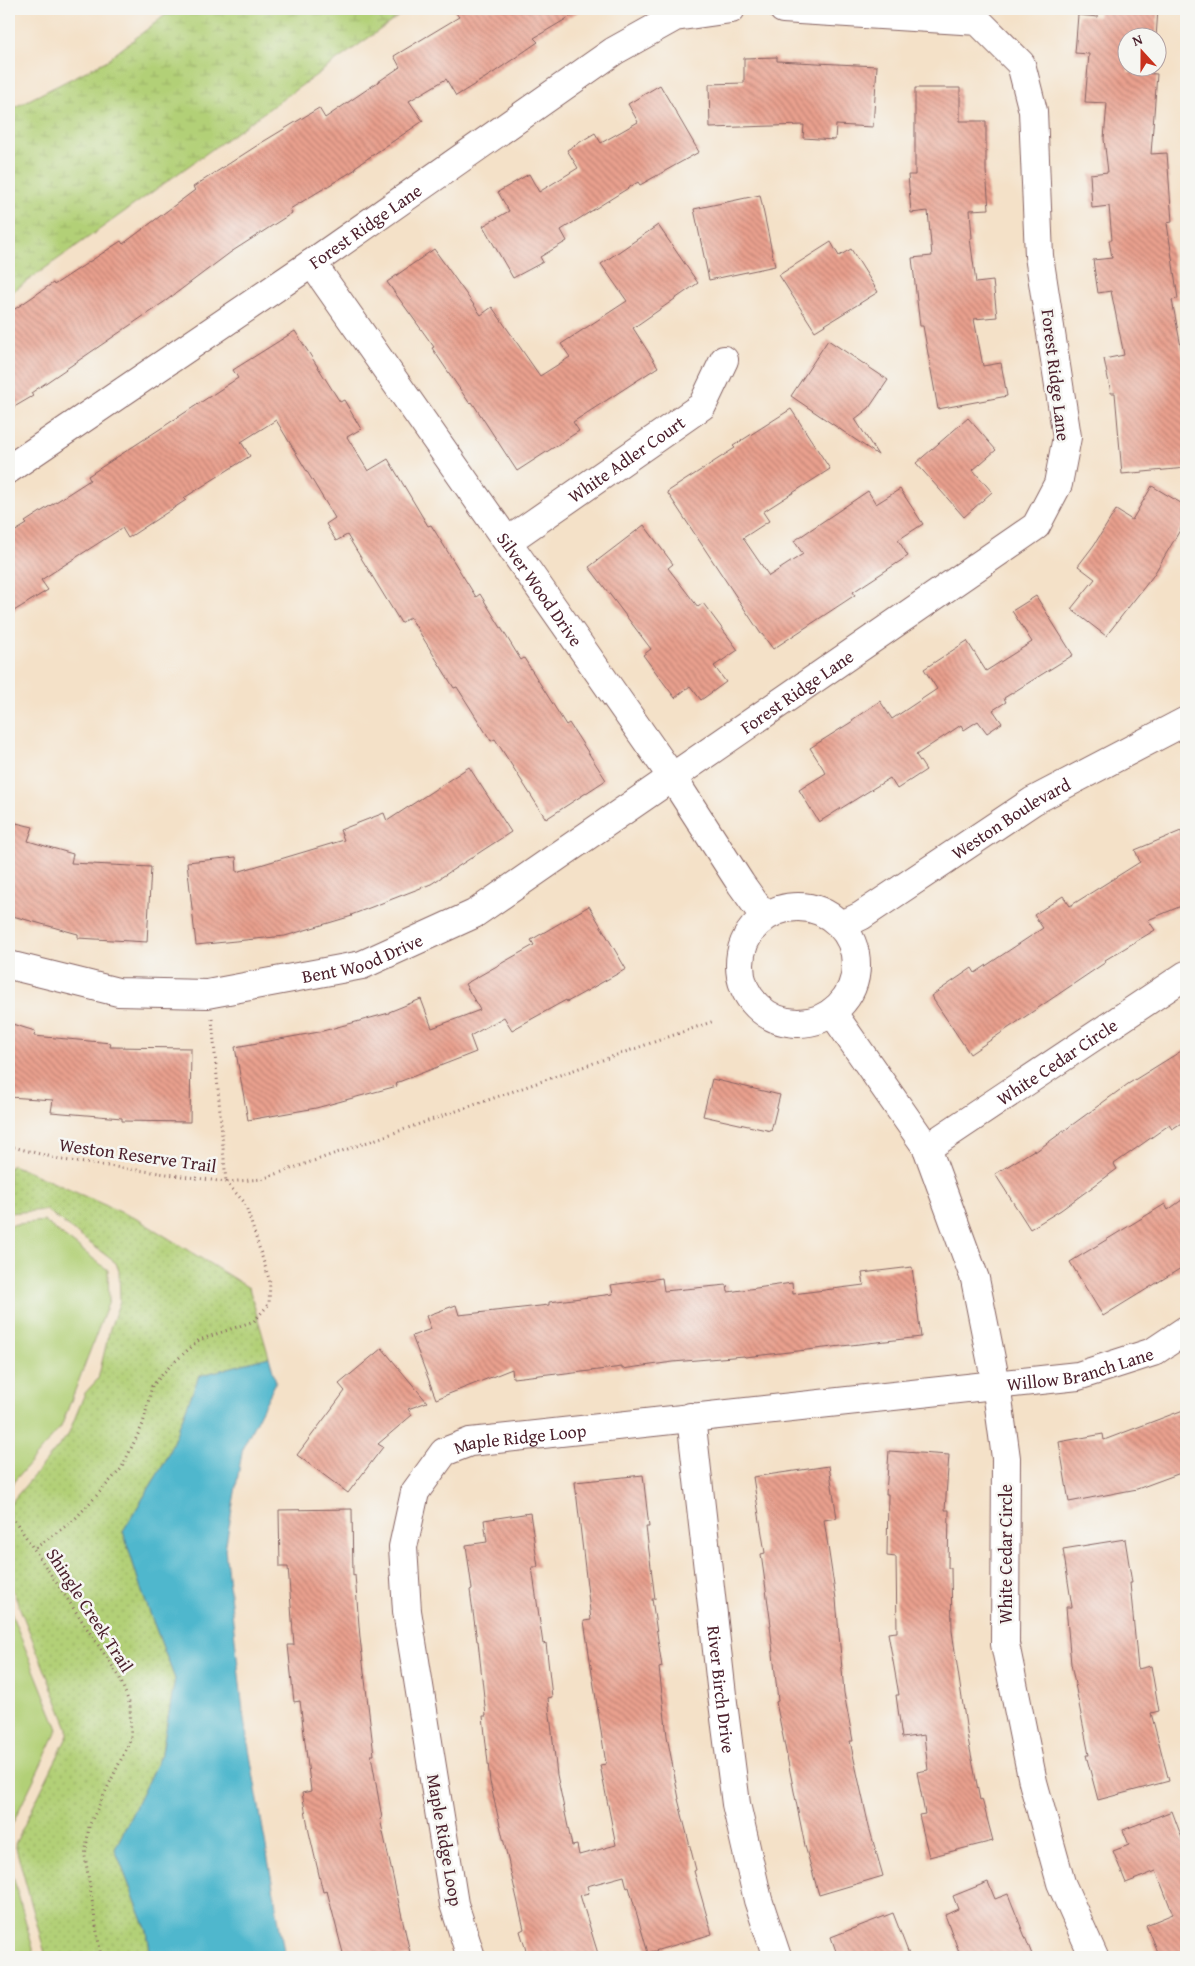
<svg xmlns="http://www.w3.org/2000/svg" width="1195" height="1966" font-family="'Gentium Book Plus',serif">
<style>
.grass{fill:url(#grass-dots);stroke:#7e7851}
.wetland{fill:url(#wetland-marsh);stroke:#7e7851}
.park{fill:#b2d077;stroke:#7e7851}
.water{fill:#4fb7cd;stroke:#4c6b7c}
.building{fill:url(#building-back-hatch)}
.lines{fill:none;stroke-linecap:round;stroke-linejoin:round}
.minor-casing{stroke:#866362;stroke-width:30}
.path{stroke:#866362;stroke-width:3;stroke-dasharray:1 4;stroke-linecap:butt}
.minor{stroke:#fff;stroke-width:28}
.labels{text-anchor:middle;dominant-baseline:central;stroke-width:5;stroke-linejoin:round;paint-order:stroke}
.street-label{font-size:18px;fill:#4a1f2b;stroke:#f6f6f2}
</style>
<defs>
<pattern id="grass-dots" width="8" height="8" patternUnits="userSpaceOnUse" patternTransform="scale(1.25)"><rect width="8" height="8" fill="#b2d077"/><path d="M2 2h.1M6 6h.1" fill="none" stroke="#9bb267" stroke-width="1.8" stroke-linecap="round"/></pattern>
<pattern id="wetland-marsh" width="20" height="14" patternUnits="userSpaceOnUse" patternTransform="scale(1.25)"><rect width="20" height="14" fill="#b2d077"/><path d="M1 5h8M5 5V1M11 12h8M15 12V8" fill="none" stroke="#9bb267"/></pattern>
<pattern id="building-back-hatch" width="6" height="6" patternUnits="userSpaceOnUse" patternTransform="scale(1.25)"><rect width="6" height="6" fill="#e9a08e"/><path d="M-1 5l2 2M0 0l6 6M5-1l2 2" fill="none" stroke="#bf8274"/></pattern>
</defs>
<rect width="100%" height="100%" fill="#f6f6f2"/>
<filter id="ink" filterUnits="userSpaceOnUse"><feTurbulence type="fractalNoise" baseFrequency=".02" numOctaves="2"/><feDisplacementMap in="SourceGraphic" scale="10" xChannelSelector="R" yChannelSelector="G"/><feConvolveMatrix kernelMatrix="1 2 1 2 8 2 1 2 1" color-interpolation-filters="sRGB"/></filter>
<filter id="wash" filterUnits="userSpaceOnUse"><feTurbulence type="fractalNoise" baseFrequency=".0096" numOctaves="4" result="noise"/><feDisplacementMap in="SourceGraphic" scale="20" xChannelSelector="R" yChannelSelector="G"/><feGaussianBlur stdDeviation="1.12" result="paint"/><feColorMatrix in="noise" values="0 0 0 0 0 0 0 0 0 0 0 0 0 0 0 0 0 1.4 0 .05"/><feComposite in="paint" operator="in"/></filter>
<g filter="url(#wash)">
<rect width="100%" height="100%" fill="#f4e1c8"/>
<polygon class="grass" points="13,1165 139,1220 249,1288 269,1357 199,1376 165,1462 123,1531 142,1592 175,1679 162,1752 115,1849 147,1931 151,1957 46,1957 15,1844 68,1735 68,1728 9,1581 9,1505 68,1435 85,1393 98,1379 110,1328 120,1301 119,1271 116,1263 46,1210 9,1213 9,1167"/>
<polygon class="wetland" points="173,9 409,9 9,294 9,110 106,61"/>
<g class="park">
<polygon points="44,1221 108,1270 109,1301 61,1427 9,1487 9,1225"/>
<polygon points="9,1608 58,1729 9,1831"/>
<polygon points="9,1861 35,1956 36,1957 9,1957"/>
</g>
<polygon class="water" points="269,1357 276,1382 243,1447 225,1549 244,1720 285,1957 151,1957 147,1931 115,1849 162,1752 175,1679 142,1592 123,1531 165,1462 199,1376"/>
<g id="blocks">
<g class="building">
<polygon points="453,9 583,9 534,38 538,42 493,73 456,96 446,79 409,101 423,121 355,167 356,169 290,209 292,213 231,252 167,300 31,393 33,396 9,410 9,313 53,283 54,285 121,241 123,244 195,190 193,187 261,143 319,108 325,118 400,67 394,56 459,17"/>
<polygon points="1099,9 1158,9 1156,38 1128,38 1128,72 1157,74 1151,154 1167,153 1172,222 1167,223 1178,299 1172,300 1186,373 1186,468 1122,474 1115,393 1111,393 1104,359 1124,355 1111,291 1098,293 1093,260 1112,258 1109,240 1112,240 1109,206 1092,208 1090,174 1108,172 1104,139 1107,103 1085,102 1089,54 1075,53 1078,15 1098,17"/>
<polygon points="777,57 777,61 877,66 873,127 836,125 835,140 803,138 804,125 710,128 709,84 744,83 744,58"/>
<polygon points="660,85 699,152 640,185 638,182 561,230 567,241 540,257 543,262 513,278 483,226 509,211 498,192 529,174 539,192 578,168 567,150 595,133 601,143 638,122 628,104"/>
<polygon points="915,88 960,88 960,121 986,121 986,171 989,209 970,210 972,238 970,238 976,283 993,281 997,317 974,319 983,366 1001,363 1007,396 938,409 923,326 920,326 912,258 932,256 928,211 911,213 908,175 915,175"/>
<polygon points="760,195 775,266 709,280 694,209"/>
<polygon points="658,225 698,283 633,328 658,367 573,422 579,431 517,471 472,402 470,404 432,348 434,347 387,282 434,249 481,315 492,307 540,376 570,357 561,344 627,301 601,264"/>
<polygon points="831,242 839,256 851,249 878,292 815,331 779,275"/>
<polygon points="295,331 340,402 344,400 361,429 347,437 368,471 388,459 428,526 431,525 476,597 480,594 521,660 524,658 566,725 569,723 606,780 546,819 495,739 491,741 457,687 454,688 410,617 401,623 347,535 336,541 326,524 335,518 276,420 241,442 250,456 184,498 186,500 128,538 122,528 41,580 48,590 9,614 9,535 27,524 25,522 90,480 88,476 238,378 233,370"/>
<polygon points="828,340 888,380 869,408 855,419 878,455 791,396"/>
<polygon points="791,409 830,469 763,512 769,521 743,538 769,576 803,554 794,541 868,491 876,504 900,489 923,524 898,540 908,556 853,592 855,595 773,649 762,634 761,634 667,492 735,448 733,446"/>
<polygon points="968,418 996,450 973,470 992,492 964,517 916,463"/>
<polygon points="1152,486 1186,506 1186,520 1153,576 1106,636 1071,609 1095,579 1078,566 1094,545 1116,510 1132,520"/>
<polygon points="644,525 673,564 668,568 698,607 703,603 738,650 714,666 726,682 701,700 690,686 675,698 643,655 651,649 589,567"/>
<polygon points="1036,596 1073,655 1004,698 1006,702 993,710 1002,723 987,733 978,721 964,730 961,725 916,755 926,770 897,789 890,778 819,822 799,790 826,773 810,748 853,721 852,720 880,701 892,719 937,689 924,669 967,641 986,671 1032,642 1012,611"/>
<polygon points="469,767 511,832 431,884 351,915 352,916 285,936 196,945 187,862 236,857 237,872 344,840 340,830 384,813 387,821"/>
<polygon points="12,822 33,827 28,841 73,854 71,863 151,867 147,942 78,938 78,934 9,915 9,834"/>
<polygon points="1181,831 1186,844 1186,904 1148,920 1155,930 1105,960 1106,962 970,1054 931,996 972,968 975,973 1043,928 1034,915 1063,896 1070,906 1140,862 1135,850"/>
<polygon points="589,906 626,969 567,1002 566,1000 512,1030 504,1017 470,1036 476,1052 396,1083 397,1086 316,1108 248,1120 235,1047 319,1032 389,1013 389,1012 421,999 432,1028 480,1010 465,984 534,945 531,940"/>
<polygon points="9,1023 35,1031 34,1036 111,1043 110,1047 191,1048 190,1122 122,1121 122,1118 51,1112 53,1100 9,1097"/>
<polygon points="1186,1048 1186,1120 1172,1129 1169,1125 1114,1164 1117,1169 1061,1210 1030,1229 995,1174 1034,1150 1035,1152 1128,1084"/>
<polygon points="712,1079 780,1095 771,1131 703,1116"/>
<polygon points="1186,1197 1186,1265 1103,1316 1070,1262 1165,1204 1168,1210"/>
<polygon points="912,1267 921,1337 745,1357 744,1356 673,1362 622,1369 622,1367 558,1375 557,1373 513,1378 512,1369 436,1399 412,1336 431,1329 426,1316 456,1305 459,1315 549,1305 549,1302 613,1294 611,1285 662,1278 664,1291 727,1285 728,1292 792,1283 793,1294 864,1285 862,1273"/>
<polygon points="382,1348 427,1402 408,1409 412,1415 378,1444 383,1447 348,1493 297,1455 345,1391 339,1384"/>
<polygon points="1186,1409 1186,1471 1137,1489 1069,1502 1059,1442 1103,1434 1104,1440"/>
<polygon points="889,1451 949,1455 945,1510 949,1510 948,1568 951,1568 952,1631 968,1739 980,1800 982,1799 993,1841 929,1857 919,1815 925,1814 917,1772 928,1770 924,1735 902,1738 896,1695 899,1695 888,1633 897,1632 896,1557 887,1556 888,1494 886,1494"/>
<polygon points="829,1466 837,1518 824,1520 836,1599 844,1693 853,1741 850,1741 869,1827 883,1876 819,1895 805,1846 776,1702 778,1701 770,1625 771,1625 761,1554 765,1553 753,1477"/>
<polygon points="643,1475 649,1527 646,1527 655,1599 652,1599 662,1667 659,1668 667,1736 679,1799 678,1799 696,1870 694,1871 712,1934 648,1953 629,1887 627,1888 624,1876 587,1886 589,1893 580,1895 599,1957 528,1957 520,1931 524,1929 490,1782 483,1716 486,1716 478,1641 477,1641 470,1590 472,1589 466,1545 487,1542 484,1520 530,1513 538,1567 532,1567 543,1644 546,1643 552,1697 548,1698 557,1775 572,1846 577,1845 579,1855 616,1845 600,1765 606,1764 584,1621 591,1620 575,1482"/>
<polygon points="352,1509 353,1576 355,1575 360,1638 374,1755 371,1755 382,1818 380,1819 411,1957 344,1957 327,1891 323,1892 309,1832 302,1793 311,1791 300,1701 294,1702 288,1645 294,1645 288,1567 280,1567 279,1510"/>
<polygon points="1125,1539 1132,1583 1130,1583 1138,1669 1151,1666 1159,1711 1151,1713 1169,1781 1098,1800 1086,1755 1089,1755 1071,1664 1066,1607 1072,1607 1063,1549"/>
<polygon points="1172,1811 1186,1849 1186,1957 1159,1957 1146,1925 1173,1914 1156,1871 1126,1883 1113,1851 1129,1845 1123,1830"/>
<polygon points="988,1882 995,1899 1008,1894 1033,1957 961,1957 945,1915 958,1909 953,1896"/>
<polygon points="893,1913 910,1957 838,1957 831,1937"/>
</g>
</g>
</g>
<g filter="url(#ink)">
<use href="#blocks" fill-opacity="0" stroke="#866362" stroke-width="1"/>
<g class="lines">
<g class="minor-casing">
<g id="minor">
<path id="s1" d="M312,263L672,777L741,884L764,916"/>
<path id="s2" d="M9,469L312,263L614,51L675,17L731,9"/>
<path id="s3" d="M508,541L702,406L724,360"/>
<circle cx="798" cy="965" r="58"/>
<path id="s4" d="M842,925L861,916L1033,801L1186,721"/>
<path id="s5" d="M9,965L118,992L207,994L362,965L474,914L1036,526L1058,484L1067,437L1039,256L1033,111L1021,64L978,21L783,9"/>
<polyline points="832,1012 927,1148 975,1279 996,1384 1006,1458 1005,1644 1033,1782 1061,1883 1094,1957"/>
<path id="s6" d="M927,1148L1186,975"/>
<path id="s7" d="M691,1417L722,1695L736,1804L758,1900L777,1957"/>
<path id="s8" d="M471,1957L454,1904L407,1611L403,1547L415,1492L444,1452L470,1442L1078,1376L1153,1352L1186,1330"/>
</g>
</g>
<g class="path">
<polyline points="212,1019 226,1182 262,1179 714,1021"/>
<polyline points="9,1146 63,1160 226,1182 245,1203 270,1282 269,1304 254,1321 199,1340 171,1365 152,1386 143,1424 121,1469 74,1520 34,1549"/>
<polyline points="9,1512 119,1676 130,1705 131,1739 89,1826 85,1856 101,1957"/>
</g>
<use href="#minor" class="minor"/>
</g>
</g>
<g class="labels">
<g class="street-label">
<text stroke="none"><textPath href="#s2" startOffset="431">Forest Ridge Lane</textPath></text>
<text transform="translate(1056 375) rotate(83)">Forest Ridge Lane</text>
<text stroke="none"><textPath href="#s3" startOffset="144">White Adler Court</textPath></text>
<text stroke="none"><textPath href="#s1" startOffset="398">Silver Wood Drive</textPath></text>
<text stroke="none"><textPath href="#s5" startOffset="874">Forest Ridge Lane</textPath></text>
<text stroke="none"><textPath href="#s4" startOffset="200">Weston Boulevard</textPath></text>
<text stroke="none"><textPath href="#s5" startOffset="361">Bent Wood Drive</textPath></text>
<text stroke="none"><textPath href="#s6" startOffset="156">White Cedar Circle</textPath></text>
<text transform="translate(138 1155) rotate(8)">Weston Reserve Trail</text>
<text stroke="none"><textPath href="#s8" startOffset="1165">Willow Branch Lane</textPath></text>
<text stroke="none"><textPath href="#s8" startOffset="600">Maple Ridge Loop</textPath></text>
<text transform="translate(1005 1554) rotate(-90)">White Cedar Circle</text>
<text transform="translate(90 1610) rotate(57)">Shingle Creek Trail</text>
<text stroke="none"><textPath href="#s7" startOffset="274">River Birch Drive</textPath></text>
<text transform="translate(445 1840) rotate(80)">Maple Ridge Loop</text>
</g>
</g>
<rect width="1195" height="1966" fill="none" stroke="#f6f6f2" stroke-width="30"/>
<g transform="translate(1142 52) rotate(339)"><circle r="24" fill="#f6f6f2" stroke="#b1a0a2"/>
<path d="M0-4L9 19L0 12L-9 19Z" fill="#c8321e"/>
<text y="-8" font-size="14" font-weight="bold" text-anchor="middle" fill="#4a1f2b">N</text>
</g>
</svg>
